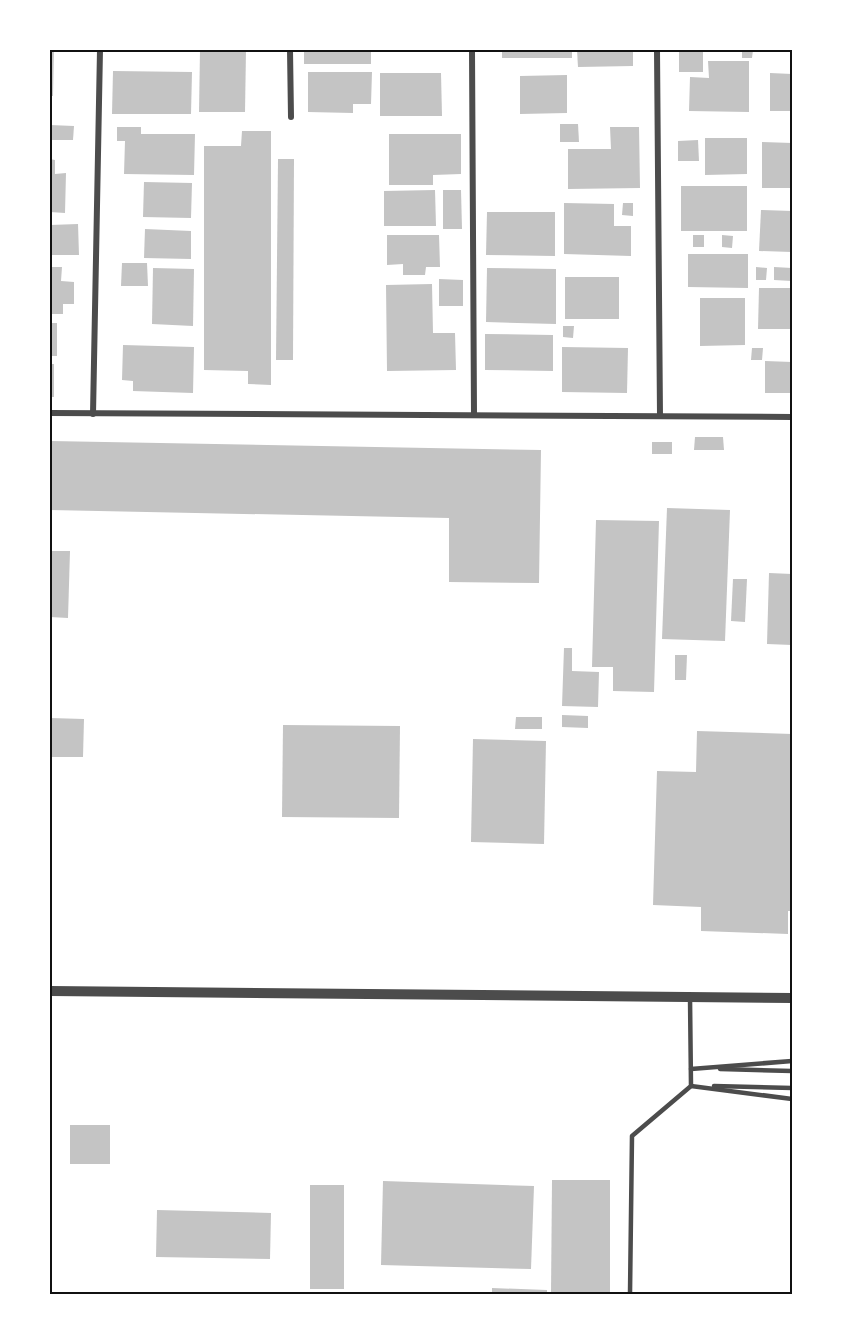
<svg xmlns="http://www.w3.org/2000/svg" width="842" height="1344" font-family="Roboto,sans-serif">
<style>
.building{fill:#c4c4c4}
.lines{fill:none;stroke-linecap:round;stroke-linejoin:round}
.service{stroke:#4c4c4c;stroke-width:4.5}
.minor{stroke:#4c4c4c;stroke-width:6}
.tertiary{stroke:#4c4c4c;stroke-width:10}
.neatline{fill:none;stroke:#111;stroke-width:2}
</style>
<rect width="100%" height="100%" fill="#fff"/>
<g class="building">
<polygon points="50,50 54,50 53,96 50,96"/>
<polygon points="200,50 246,50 245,112 199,112"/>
<rect x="304" y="50" width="67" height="14"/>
<rect x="502" y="50" width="70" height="8"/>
<polygon points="577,50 633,50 633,66 578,67"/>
<rect x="679" y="50" width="24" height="22"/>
<polygon points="742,50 753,50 752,58 742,58"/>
<polygon points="708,61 749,61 749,112 689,111 690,77 709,78"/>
<polygon points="113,71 192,72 191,114 112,114"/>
<polygon points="308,72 372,72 371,104 353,104 353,113 308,112"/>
<polygon points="380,73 441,73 442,116 380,116"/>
<polygon points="770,73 792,74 792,111 770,111"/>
<polygon points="567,75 567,113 520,114 520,76"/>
<polygon points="560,124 578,124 579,142 560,142"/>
<polygon points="50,125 74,126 73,140 50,140"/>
<polygon points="117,127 141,127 141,134 195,134 194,175 124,174 125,141 117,141"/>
<polygon points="610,127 639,127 640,188 568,189 568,149 611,149"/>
<polygon points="242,131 271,131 271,385 248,384 248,371 204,370 204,146 241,146"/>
<polygon points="389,134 461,134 461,174 433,175 433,185 389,185"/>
<polygon points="705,138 747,138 747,174 705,175"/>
<polygon points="698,140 699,161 678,161 678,141"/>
<polygon points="762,142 792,143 792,188 762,188"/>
<polygon points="50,159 55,160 55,174 66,173 65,213 50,212"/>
<polygon points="278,159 294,159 293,360 276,360"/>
<polygon points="144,182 192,183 191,218 143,217"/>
<rect x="681" y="186" width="66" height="45"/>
<polygon points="435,190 436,226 384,226 384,191"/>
<polygon points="443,190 461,190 462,229 443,229"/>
<polygon points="564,203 614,204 614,226 631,226 631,256 564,254"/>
<polygon points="623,203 633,203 633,216 622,215"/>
<polygon points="761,210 792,211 792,252 759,251"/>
<polygon points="487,212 555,212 555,256 486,255"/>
<polygon points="78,224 79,255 50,255 50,225"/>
<polygon points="145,229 191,231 191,259 144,258"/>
<polygon points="387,235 439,235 440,267 426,267 425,275 403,275 403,264 387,265"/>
<rect x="693" y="235" width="11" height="12"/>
<polygon points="722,235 733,236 732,248 722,247"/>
<polygon points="688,254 748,254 748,288 688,287"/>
<polygon points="122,263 147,263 148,286 121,286"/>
<polygon points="50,267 62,267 61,281 74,282 74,304 63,304 63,314 50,314"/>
<polygon points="756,267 767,268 766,280 756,280"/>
<polygon points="774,267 792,268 792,281 774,280"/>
<polygon points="153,268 194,269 193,326 152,324"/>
<polygon points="487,268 556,269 556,324 486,322"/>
<rect x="565" y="277" width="54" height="42"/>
<polygon points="439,279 463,280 463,306 439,306"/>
<polygon points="432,284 433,333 455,333 456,370 387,371 386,285"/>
<polygon points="759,288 792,288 792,329 758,329"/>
<polygon points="700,298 745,298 745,345 700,346"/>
<rect x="50" y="323" width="7" height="33"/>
<polygon points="563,326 574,326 573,338 563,337"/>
<polygon points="485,334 553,335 553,371 485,370"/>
<polygon points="123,345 194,347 193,393 133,391 133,381 122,380"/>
<polygon points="562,347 628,348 627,393 562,392"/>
<polygon points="752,348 763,348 762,360 751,360"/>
<polygon points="765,361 792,362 792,393 765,393"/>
<rect x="50" y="364" width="4" height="33"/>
<polygon points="695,437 723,437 724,450 694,450"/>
<polygon points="50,441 541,450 539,583 449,582 449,518 50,510"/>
<rect x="652" y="442" width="20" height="12"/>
<polygon points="667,508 730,510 725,641 662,639"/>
<polygon points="596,520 659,521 654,692 613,691 613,667 592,667"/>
<polygon points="50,551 70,551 68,618 50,617"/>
<polygon points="769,573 792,574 792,645 767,644"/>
<polygon points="733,579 747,579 745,622 731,621"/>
<polygon points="564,648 572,648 572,671 599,672 598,707 562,706"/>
<polygon points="675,655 687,655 686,680 675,680"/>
<polygon points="562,715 588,716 588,728 562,727"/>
<polygon points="516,717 542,717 542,729 515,729"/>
<polygon points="50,718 84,719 83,757 50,757"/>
<polygon points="283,725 400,726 399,818 282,817"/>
<polygon points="697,731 792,734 792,911 788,911 788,934 701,931 701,907 653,905 657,771 696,772"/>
<polygon points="473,739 546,741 544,844 471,842"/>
<rect x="70" y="1125" width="40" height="39"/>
<polygon points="552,1180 610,1180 610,1294 551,1294"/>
<polygon points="383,1181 534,1186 531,1269 381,1265"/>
<rect x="310" y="1185" width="34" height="104"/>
<polygon points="157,1210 271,1213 270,1259 156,1257"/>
<polygon points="492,1288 547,1290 547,1294 492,1294"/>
</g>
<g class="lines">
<g class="service">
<polyline points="691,1069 792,1061"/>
<polyline points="720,1069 792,1071"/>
<polyline points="691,1086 792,1099"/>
<polyline points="714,1086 792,1088"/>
<polyline points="630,1294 632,1136 691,1086 690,997"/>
</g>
<g class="minor">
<polyline points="290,50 291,117"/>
<polyline points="472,50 474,414"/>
<polyline points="657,50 660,416"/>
<polyline points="50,413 792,417"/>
<polyline points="93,414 100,50"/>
</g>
<polyline class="tertiary" points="50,991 792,998"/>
</g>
<rect width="842" height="1344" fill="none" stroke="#ffffff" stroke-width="102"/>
<rect x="51" y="51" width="740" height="1242" class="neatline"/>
</svg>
